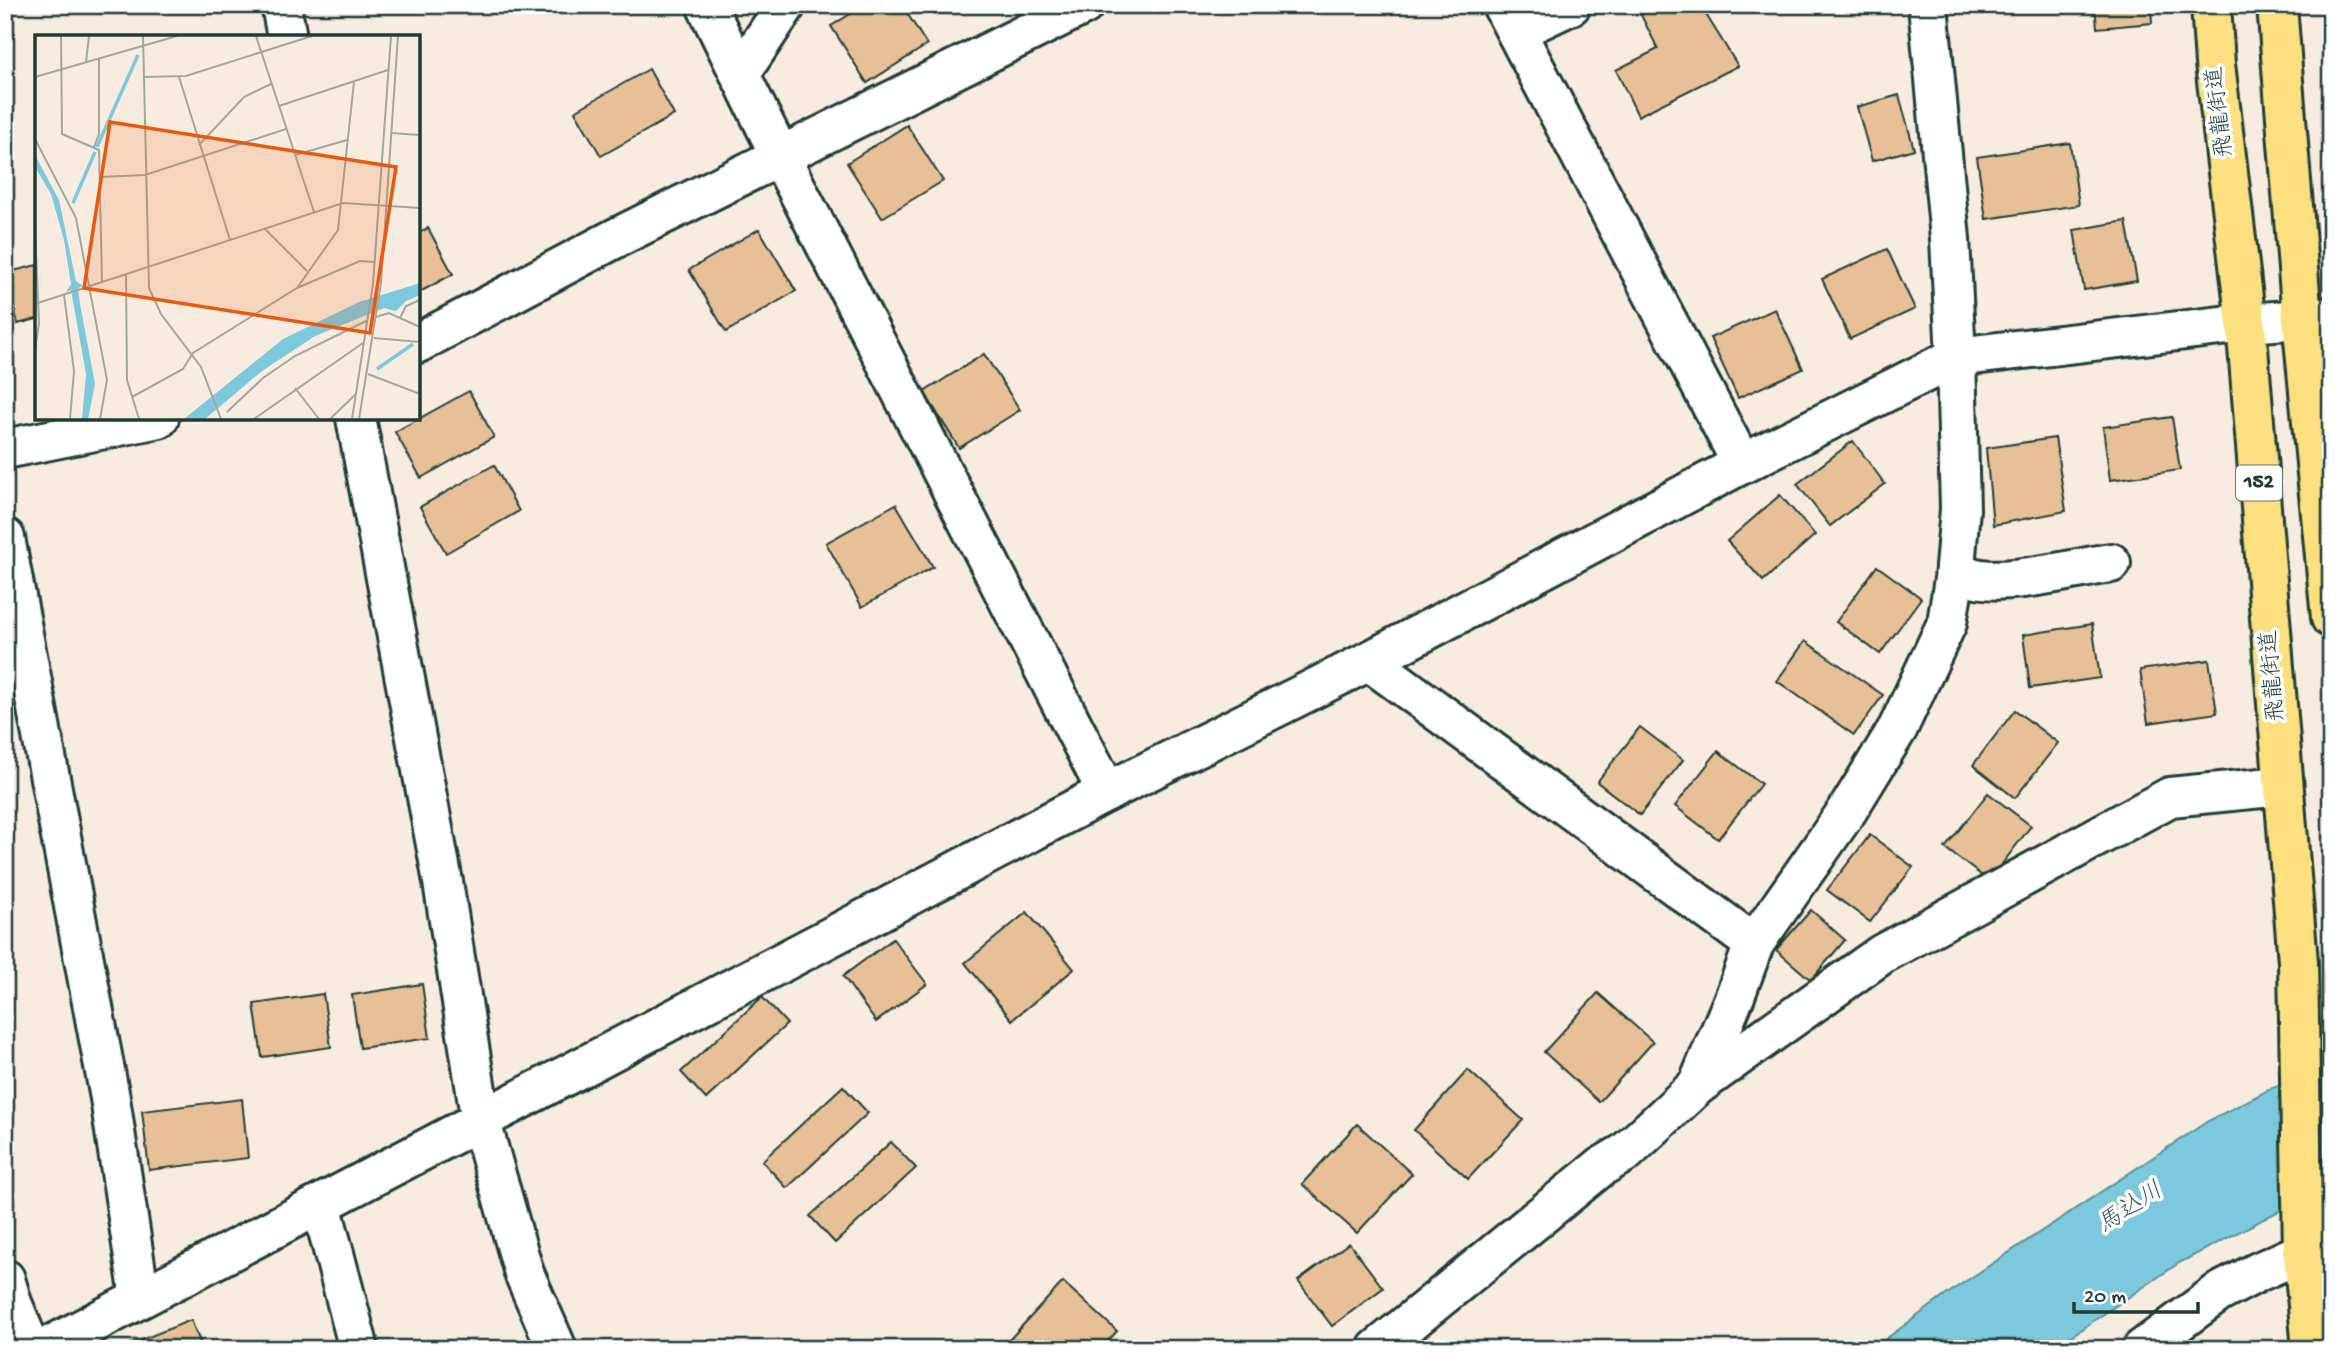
<svg xmlns="http://www.w3.org/2000/svg" width="2336" height="1354" font-family="'Gochi Hand','Klee One',sans-serif">
<style>
.water{fill:#7cc8dc;stroke:#579099;stroke-width:2}
.building{fill:#e7c097;stroke:#1f3d34;stroke-width:2}
.lines{fill:none;stroke-linecap:round;stroke-linejoin:round}
.minor-casing{stroke:#1f3d34;stroke-width:44}
.highway-casing{stroke:#1f3d34;stroke-width:44}
.minor{stroke:#fff;stroke-width:38}
.highway{stroke:#fce080;stroke-width:38}
.labels{text-anchor:middle;dominant-baseline:central;stroke-width:7;stroke-linejoin:round;paint-order:stroke}
.shield{fill:#fff;stroke:#627771;stroke-width:2}
.shield-label{font-size:21px;font-weight:bold;fill:#1f3d34}
.street-label{font-size:23px;fill:#1f3d34;stroke:#fff}
.water-label{font-size:24px;font-style:italic;fill:#36605e;stroke:#fff}
.inset-river{fill:none;stroke:#7cc8dc;stroke-width:3.5}
.inset-road{fill:none;stroke:#a1a69b;stroke-width:2}
.view{fill:#e8590c;fill-opacity:0.15;stroke:#e8590c;stroke-width:3.5}
.inset-edge{fill:none;stroke:#1f3d34;stroke-width:3.5}
</style>
<rect width="100%" height="100%" fill="#f8ece0"/>
<filter id="ink" filterUnits="userSpaceOnUse"><feTurbulence type="fractalNoise" baseFrequency=".0143" numOctaves="2"/><feDisplacementMap in="SourceGraphic" scale="14" xChannelSelector="R" yChannelSelector="G"/><feConvolveMatrix kernelMatrix="1 2 1 2 8 2 1 2 1" color-interpolation-filters="sRGB"/></filter>
<g filter="url(#ink)">
<polygon class="water" points="2331,1058 2331,1184 2179,1263 2052,1349 1872,1349 1957,1287 2208,1121"/>
<g class="building">
<polygon points="865,5 902,5 927,45 867,83 831,26"/>
<polygon points="1659,5 1700,5 1738,66 1638,116 1616,70 1658,49 1641,15"/>
<polygon points="2095,5 2151,5 2152,23 2097,28"/>
<polygon points="649,69 674,115 601,156 575,111"/>
<polygon points="1899,95 1914,149 1872,161 1857,107"/>
<polygon points="907,125 943,181 882,218 847,163"/>
<polygon points="2070,143 2079,205 1986,219 1977,157"/>
<polygon points="2126,221 2137,281 2084,290 2074,230"/>
<polygon points="428,228 453,274 418,293 418,234"/>
<polygon points="759,229 796,291 726,332 689,270"/>
<polygon points="1887,249 1915,309 1850,339 1822,279"/>
<polygon points="37,265 37,319 18,324 6,273"/>
<polygon points="1775,309 1803,369 1738,398 1710,338"/>
<polygon points="984,354 1020,410 959,448 924,392"/>
<polygon points="469,391 494,437 421,478 395,432"/>
<polygon points="2172,417 2180,470 2110,480 2103,427"/>
<polygon points="2055,438 2066,511 1993,525 1986,448"/>
<polygon points="1853,441 1885,484 1830,526 1797,484"/>
<polygon points="494,465 519,511 446,553 420,507"/>
<polygon points="1780,495 1815,535 1763,581 1727,541"/>
<polygon points="896,504 933,567 862,607 826,543"/>
<polygon points="1877,566 1921,598 1880,654 1836,622"/>
<polygon points="2092,624 2100,678 2030,688 2023,635"/>
<polygon points="1805,641 1883,695 1854,735 1777,681"/>
<polygon points="2209,660 2217,713 2148,723 2140,670"/>
<polygon points="2015,710 2058,743 2015,798 1973,765"/>
<polygon points="1640,727 1683,760 1640,815 1597,782"/>
<polygon points="1718,751 1761,784 1718,839 1675,806"/>
<polygon points="1988,793 2031,826 1989,881 1945,848"/>
<polygon points="1870,835 1913,867 1870,922 1827,890"/>
<polygon points="1811,910 1845,940 1811,980 1776,950"/>
<polygon points="1027,912 1074,969 1012,1020 965,963"/>
<polygon points="893,939 927,984 876,1022 843,976"/>
<polygon points="422,984 430,1038 360,1048 352,995"/>
<polygon points="1598,993 1653,1042 1599,1102 1544,1052"/>
<polygon points="323,994 331,1047 262,1057 254,1004"/>
<polygon points="762,997 787,1024 706,1099 681,1072"/>
<polygon points="1468,1070 1523,1120 1468,1179 1414,1130"/>
<polygon points="843,1086 868,1113 787,1188 762,1161"/>
<polygon points="242,1099 248,1158 149,1170 142,1111"/>
<polygon points="1357,1124 1412,1174 1357,1233 1302,1184"/>
<polygon points="891,1142 916,1168 835,1243 810,1216"/>
<polygon points="1349,1243 1383,1288 1332,1326 1298,1281"/>
<polygon points="1063,1282 1117,1331 1101,1349 1016,1349 1008,1341"/>
<polygon points="191,1320 203,1349 129,1349 128,1345"/>
</g>
<g class="lines">
<g class="minor-casing">
<g id="minor">
<polyline points="281,5 287,37"/>
<polyline points="706,5 781,158 1107,792"/>
<polyline points="1502,5 1742,464"/>
<polyline points="1516,31 1571,5"/>
<polyline points="740,74 786,5"/>
<polyline points="418,343 614,239 1084,5"/>
<polyline points="356,418 443,882 481,1122 524,1273 557,1349"/>
<polyline points="5,449 159,418"/>
<polyline points="5,538 110,1098 140,1298"/>
<path d="M1955,568C1960,571 1965,575 1969,576C2001,588 2076,568 2111,563"/>
<polyline points="1369,661 1754,944"/>
<polyline points="1698,1085 1735,996 1754,944 1847,811 1898,728 1947,623 1954,579 1960,509 1956,357 1950,239 1928,5"/>
<polyline points="321,1204 359,1349"/>
<polyline points="5,1279 12,1303 31,1349"/>
<polyline points="44,1349 1107,792 1369,661 1742,464 1956,357 2246,323 2331,317"/>
<polyline points="1377,1349 1601,1167 1626,1152 1698,1085 1882,954 2170,797 2282,786"/>
<polyline points="2142,1349 2218,1293 2258,1272 2303,1252"/>
</g>
</g>
<g class="highway-casing">
<g id="highway">
<polyline points="2211,5 2215,64 2246,323 2298,962 2303,1252 2312,1349"/>
<polyline points="2277,5 2302,319 2331,618"/>
</g>
</g>
<use href="#minor" class="minor"/>
<use href="#highway" class="highway"/>
</g>
</g>
<g class="labels">
<rect class="shield" x="2236" y="465.5" width="46" height="35" rx="5"/>
<g class="shield-label">
<text x="2259" y="483">152</text>
</g>
<g class="street-label">
<text transform="translate(2221 112) rotate(-97)">飛龍街道</text>
<text transform="translate(2274 676) rotate(-95)">飛龍街道</text>
</g>
<g class="water-label">
<text transform="translate(2131 1209) rotate(-33)">馬込川</text>
</g>
</g>
<g transform="translate(35 35)">
<rect width="385" height="385" fill="#f8ece0"/>
<path d="M0,120L24,165L41,246L48,251L43,253L45,269L60,349L53,384H47L51,339L36,255L31,257L36,249L29,205L16,159L0,132ZM385,248V260L371,266L361,276L349,273L280,301L227,336L170,384H149L248,304L324,267Z" fill="#7cc8dc"/>
<path class="inset-river" d="M62,112L103,20M38,168L60,117M342,334L378,309"/>
<path class="inset-road" d="M26,1L27,99L64,115L67,248M108,1L114,253L126,279L166,332L186,384M221,1L279,177M51,27L54,1M0,42L142,1M108,42L151,41L277,1M144,42L195,205M244,71L353,35M356,98L385,100M0,104L41,183L72,345L65,384M164,110L209,62L236,49M59,112L64,99V23M260,120L312,105M65,142L110,140L251,94M0,192L4,288L0,316M230,194L272,236M91,240L92,345L104,384M262,253L303,195L319,47M29,260L39,336L35,384M0,269L308,168L385,173M341,282L354,278L385,292M365,283L371,271L385,265M339,303L385,307M333,339L385,359M260,353L284,384M97,362L148,334L158,318L262,253L325,226L339,227M192,377L228,343L260,321L333,285M219,384L328,308M295,384L322,358M317,384L338,249L356,1M324,384L346,248L363,1"/>
<path class="view" d="M75,87L361,132L335,298L49,253Z"/>
<rect width="385" height="385" class="inset-edge"/>
</g>
<rect width="2336" height="1354" fill="none" stroke="#fff" stroke-width="28"/>
<rect x="14" y="14" width="2308" height="1326" fill="none" stroke="#1f3d34" stroke-width="2.5" filter="url(#ink)"/>
<path d="M2074 1302v10h124v-10" fill="none" stroke="#1f3d34" stroke-width="3.5"/>
<text x="2084" y="1302" font-size="21" fill="#1f3d34" stroke="#ffffff" stroke-width="5" paint-order="stroke">20 m</text>
</svg>
